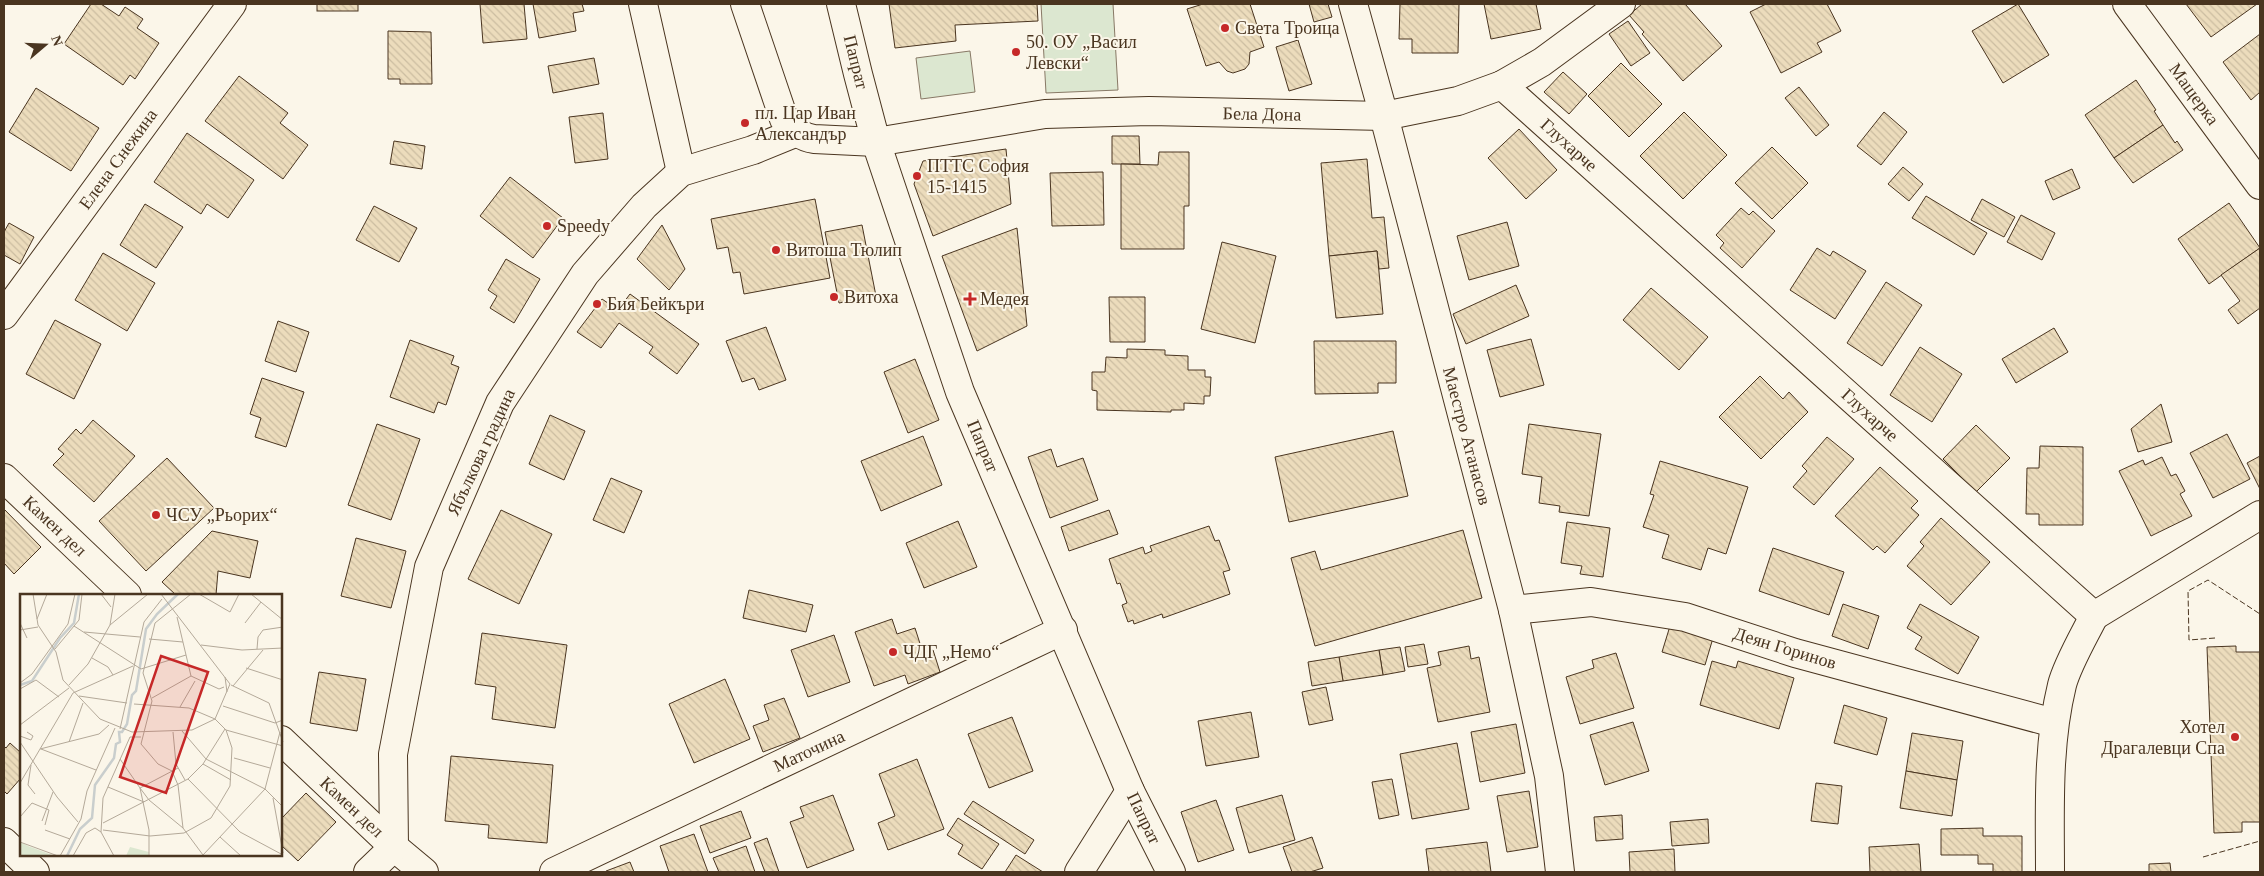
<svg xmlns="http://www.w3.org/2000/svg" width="2264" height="876" font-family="'Times New Roman',serif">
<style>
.pitch{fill:#dce7d0;stroke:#887966}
.building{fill:url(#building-back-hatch);stroke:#4a3520}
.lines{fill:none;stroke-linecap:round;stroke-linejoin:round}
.minor-casing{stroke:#4a3520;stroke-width:30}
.major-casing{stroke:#4a3520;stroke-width:30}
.minor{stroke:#fbf6e9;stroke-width:28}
.major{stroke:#fbf6e9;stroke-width:28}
.fence{stroke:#4a3520;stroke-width:1;stroke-dasharray:6 2.5;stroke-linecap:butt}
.poi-dot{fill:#c62828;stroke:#fbf6e9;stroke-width:2}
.labels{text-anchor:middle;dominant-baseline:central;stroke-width:4;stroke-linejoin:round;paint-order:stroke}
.poi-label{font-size:18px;fill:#4a3520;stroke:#fbf6e9;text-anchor:start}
.street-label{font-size:18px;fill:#4a3520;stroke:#fbf6e9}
.inset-river{fill:none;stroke:#c9cecd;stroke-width:2.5}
.inset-road{fill:none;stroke:#b4a999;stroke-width:1}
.view{fill:#c62828;fill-opacity:0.15;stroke:#c62828;stroke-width:2.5}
.inset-edge{fill:none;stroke:#4a3520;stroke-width:2.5}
</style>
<defs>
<pattern id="building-back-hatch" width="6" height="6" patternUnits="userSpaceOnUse" patternTransform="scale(1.25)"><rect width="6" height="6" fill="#ecdcbc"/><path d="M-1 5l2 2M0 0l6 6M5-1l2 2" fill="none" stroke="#ccbda1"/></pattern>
</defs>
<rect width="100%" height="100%" fill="#fbf6e9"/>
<g class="pitch">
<polygon points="1041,4 1113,4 1118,90 1046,93"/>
<polygon points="970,51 975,92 921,99 916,58"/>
</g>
<g class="building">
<polygon points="91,4 101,4 119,16 125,7 143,19 137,28 159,43 135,79 130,75 123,85 64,44"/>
<rect x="317" y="4" width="41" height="7"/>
<polygon points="480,4 524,4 527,39 483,43"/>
<polygon points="533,4 582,4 584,11 573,13 576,31 539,38"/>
<polygon points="889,4 1037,4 1038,21 955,25 956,41 895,48"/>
<polygon points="1203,4 1250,4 1264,47 1250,52 1249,64 1245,69 1233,73 1227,71 1219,62 1206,66 1187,9"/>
<polygon points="1309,4 1328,4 1332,17 1314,22"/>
<polygon points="1400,4 1459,4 1458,53 1412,53 1412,39 1399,39"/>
<polygon points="1484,4 1536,4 1541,29 1491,39"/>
<polygon points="1642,4 1685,4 1722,46 1683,81 1642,34 1644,32 1629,15"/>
<polygon points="1766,4 1827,4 1841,31 1817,43 1822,52 1781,73 1750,12"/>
<polygon points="2018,4 2049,55 2003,83 1972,31"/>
<polygon points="2186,4 2257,4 2211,37"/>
<polygon points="1628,21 1650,53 1631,66 1609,34"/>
<polygon points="388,31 431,32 432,84 400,84 400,79 388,79"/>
<polygon points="2260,34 2260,92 2251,100 2223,62"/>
<polygon points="1298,40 1312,84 1289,91 1276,47"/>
<polygon points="594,58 599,84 553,93 548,66"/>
<polygon points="1621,63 1662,104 1629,137 1588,96"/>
<polygon points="1563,72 1587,94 1569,114 1544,92"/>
<polygon points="239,76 288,113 280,123 308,145 283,179 205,121"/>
<polygon points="2136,80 2156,110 2154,111 2163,125 2114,158 2085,115"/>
<polygon points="1799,87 1829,125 1816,136 1785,98"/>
<polygon points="36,88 99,128 71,171 9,132"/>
<polygon points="1684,112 1727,155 1683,199 1640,156"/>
<polygon points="1884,112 1907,132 1881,165 1857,146"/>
<polygon points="603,113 608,159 575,163 569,117"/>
<polygon points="2163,125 2175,143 2177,141 2183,150 2133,183 2114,158"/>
<polygon points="1519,129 1557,170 1526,199 1488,158"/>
<polygon points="187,133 254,180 228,218 207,204 201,214 154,182"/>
<polygon points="1112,136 1139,136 1140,164 1112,164"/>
<polygon points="394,141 425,146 422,169 390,164"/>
<polygon points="1772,147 1808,183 1772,219 1735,183"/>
<polygon points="1006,149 1011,204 933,236 914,184 923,161"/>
<polygon points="1159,152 1189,152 1189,206 1184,206 1184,249 1121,249 1121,164 1158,165"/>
<polygon points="1367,159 1372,218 1384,217 1389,268 1379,269 1377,251 1329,256 1321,163"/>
<polygon points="1903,167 1923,184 1909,201 1888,184"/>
<polygon points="2072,169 2080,188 2053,200 2045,181"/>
<polygon points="1103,172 1104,225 1052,226 1050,173"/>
<polygon points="510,177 563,218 533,258 480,216"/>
<polygon points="1926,196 1987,233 1974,255 1912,218"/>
<polygon points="815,199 830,278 744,294 740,272 733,273 728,247 717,249 711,219"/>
<polygon points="1982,199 2015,217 2004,237 1971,220"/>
<polygon points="2229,203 2260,248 2209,284 2178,239"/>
<polygon points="145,204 183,227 156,268 120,245"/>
<polygon points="374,206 417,228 399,262 356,240"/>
<polygon points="1741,208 1749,215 1753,211 1775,231 1742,268 1720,248 1724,243 1716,235"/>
<polygon points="2021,215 2055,233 2042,260 2007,242"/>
<polygon points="1507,222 1519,266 1469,280 1457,236"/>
<polygon points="9,223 34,237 20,264 4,255 4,232"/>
<polygon points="662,225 685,269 669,290 637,259"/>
<polygon points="862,225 876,296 839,303 825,232"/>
<polygon points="1017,228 1027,326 977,351 942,256"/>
<polygon points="1222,242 1276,256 1255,343 1201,329"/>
<polygon points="1817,248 1830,256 1833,251 1866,271 1835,319 1790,290"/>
<polygon points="2260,248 2260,308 2238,324 2228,310 2240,301 2221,275"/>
<polygon points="1377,251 1383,314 1336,318 1329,256"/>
<polygon points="103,253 155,283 127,331 75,300"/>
<polygon points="506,259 540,279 514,323 490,308 497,296 488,290"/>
<polygon points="1886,282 1922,305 1882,366 1847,343"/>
<polygon points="1516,285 1529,316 1466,344 1453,314"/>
<polygon points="1651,288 1708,337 1679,370 1623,320"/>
<polygon points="630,294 699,344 677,374 649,353 653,347 619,323 601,348 577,332 602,299 618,310"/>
<polygon points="1109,297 1145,297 1145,342 1110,342"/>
<polygon points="55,320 101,344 74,399 26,374"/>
<polygon points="278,321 309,332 296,372 265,361"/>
<polygon points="766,327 786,380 759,390 754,378 742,382 726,341"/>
<polygon points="2054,328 2068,352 2016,383 2002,359"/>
<polygon points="1531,339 1544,385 1500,397 1487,350"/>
<polygon points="410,340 454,356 451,364 459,367 446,405 438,402 434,413 390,397"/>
<polygon points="1314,341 1396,341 1396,383 1378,383 1378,393 1315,394"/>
<polygon points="1920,347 1962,374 1932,422 1890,395"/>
<polygon points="1127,349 1165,350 1165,355 1188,356 1188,370 1205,370 1205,377 1211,377 1210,396 1204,396 1204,404 1184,403 1184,410 1171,410 1171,412 1097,410 1097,391 1092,390 1092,372 1105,372 1106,357 1127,358"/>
<polygon points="915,359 939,420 908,433 884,372"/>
<polygon points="1760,376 1783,399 1789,392 1808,412 1761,459 1719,417"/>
<polygon points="262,378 304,392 286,447 255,437 261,418 250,414"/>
<polygon points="2161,404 2172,442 2138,452 2131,429"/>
<polygon points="550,415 585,431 564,480 529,464"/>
<polygon points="93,420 135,456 94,502 53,465 64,454 58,449 76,429 81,434"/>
<polygon points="377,424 420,439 391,520 348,505"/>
<polygon points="1529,424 1601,434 1589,516 1559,512 1560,506 1539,503 1542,477 1522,474"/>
<polygon points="1976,425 2010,458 1976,492 1943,459"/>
<polygon points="1393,431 1408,496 1289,522 1275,457"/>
<polygon points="2227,434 2250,479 2213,498 2190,453"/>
<polygon points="923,436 942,485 881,511 861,461"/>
<polygon points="1827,437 1854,459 1814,505 1793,487 1807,471 1802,466"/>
<polygon points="2040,446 2083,447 2083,525 2039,525 2039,514 2026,514 2027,468 2039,468"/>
<polygon points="1051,449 1057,467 1083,458 1098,500 1050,518 1028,457"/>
<polygon points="2260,456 2260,489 2247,463"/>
<polygon points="2162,457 2171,476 2176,474 2185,491 2180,494 2192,516 2151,536 2119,471 2143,460 2145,465"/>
<polygon points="167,458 214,508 146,571 99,521"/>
<polygon points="1660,461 1748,487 1726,554 1708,548 1701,570 1662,558 1669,535 1643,527 1654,495 1650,494"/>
<polygon points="1880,467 1918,501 1911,508 1919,515 1885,553 1877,546 1873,550 1835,516"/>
<polygon points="611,478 642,491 624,533 593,520"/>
<polygon points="4,509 41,547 14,574 4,563"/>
<polygon points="501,510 552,534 519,604 468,579"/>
<polygon points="1109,510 1118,534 1069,551 1061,527"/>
<polygon points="1941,518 1990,562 1951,605 1907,566 1924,546 1920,542"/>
<polygon points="958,521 977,567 924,588 906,543"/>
<polygon points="1567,522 1610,528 1603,577 1580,574 1582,566 1561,563"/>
<polygon points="1209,526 1215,541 1219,540 1230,570 1223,572 1230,594 1163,618 1162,614 1134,624 1133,620 1128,622 1122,605 1127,603 1120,583 1117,584 1109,559 1143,547 1145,554 1152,551 1150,546"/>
<polygon points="1463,530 1482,598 1315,646 1291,558 1315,551 1321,570"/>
<polygon points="212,531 258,541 250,578 218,571 216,595 176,595 162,582"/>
<polygon points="356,538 406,551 391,608 341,596"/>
<polygon points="1773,548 1844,572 1829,615 1759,591"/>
<polygon points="749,590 813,605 806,632 743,618"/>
<polygon points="1843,604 1879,616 1868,649 1832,636"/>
<polygon points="1920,604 1979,637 1958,674 1915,649 1922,637 1907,628"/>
<polygon points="892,619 897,634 915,628 923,653 933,650 940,672 908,684 905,675 874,686 855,632"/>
<polygon points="1670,626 1713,638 1705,665 1662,652"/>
<polygon points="482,633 567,645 555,728 492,719 496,687 475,684"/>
<polygon points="834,635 850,682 808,697 791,650"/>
<polygon points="1424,644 1428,664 1408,667 1405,647"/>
<polygon points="1469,646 1471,659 1479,657 1490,712 1438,722 1427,668 1441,665 1438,652"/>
<polygon points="2236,646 2236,652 2260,652 2260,822 2242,822 2242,832 2214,833 2207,647"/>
<polygon points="1400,647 1405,671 1383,675 1379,650"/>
<polygon points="1379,650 1383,675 1343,681 1339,657"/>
<polygon points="1616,653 1634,708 1580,724 1566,677 1594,668 1592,660"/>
<polygon points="1339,657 1343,681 1312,686 1308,662"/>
<polygon points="1712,661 1736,668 1738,661 1794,678 1779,729 1700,705"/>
<polygon points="319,672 366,679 357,731 310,723"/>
<polygon points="725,679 750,739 694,763 669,704"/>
<polygon points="1326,687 1333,720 1309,725 1302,692"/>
<polygon points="784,698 800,738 763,752 753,726 769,720 764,705"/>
<polygon points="1844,705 1887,718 1877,755 1834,743"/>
<polygon points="1251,712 1259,757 1206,766 1198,721"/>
<polygon points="1012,717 1033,771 989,788 968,734"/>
<polygon points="1633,722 1649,771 1605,785 1590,735"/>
<polygon points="1516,724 1525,773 1480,782 1471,732"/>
<polygon points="1912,733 1963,741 1957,780 1906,771"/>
<polygon points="10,743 21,753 21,778 7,794 4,791 4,746 6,748"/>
<polygon points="1457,743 1469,809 1412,819 1400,754"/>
<polygon points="451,756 553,765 547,843 488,838 489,825 445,821"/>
<polygon points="917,759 944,829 888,850 878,823 895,816 879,774"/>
<polygon points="1906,771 1957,780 1952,816 1900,808"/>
<polygon points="1392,779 1399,815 1379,819 1372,782"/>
<polygon points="1816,783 1842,786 1838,824 1811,821"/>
<polygon points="1529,791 1538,847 1507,852 1497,796"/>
<polygon points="306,793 336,822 298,861 281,845 281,819"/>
<polygon points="833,795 854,850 807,868 790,822 804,817 800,807"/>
<polygon points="1282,795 1295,840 1249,853 1236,808"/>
<polygon points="1216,800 1234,850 1198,862 1181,812"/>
<polygon points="973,801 1034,840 1025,854 964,814"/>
<polygon points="741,811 751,838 710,853 700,826"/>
<polygon points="1622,815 1623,839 1596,841 1594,817"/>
<polygon points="958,818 999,844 982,869 958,854 963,845 947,835"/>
<polygon points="1708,819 1709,843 1672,846 1670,822"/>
<polygon points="1983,828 1983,836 2022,836 2022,872 1993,872 1993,864 1978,864 1978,855 1941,855 1941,829"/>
<polygon points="694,834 708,872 669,872 660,846"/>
<polygon points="1312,837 1323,868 1310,872 1292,872 1283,847"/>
<polygon points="767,838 779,872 765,872 754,843"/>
<polygon points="1487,842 1491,872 1429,872 1426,849"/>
<polygon points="1919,844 1921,872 1870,872 1869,847"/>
<polygon points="746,846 755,872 719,872 713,858"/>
<polygon points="1674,849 1675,872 1630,872 1629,852"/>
<polygon points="1016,855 1043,872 1005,872"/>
<polygon points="630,862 634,872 606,872 606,871"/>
<polygon points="2170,863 2171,872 2149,872 2149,864"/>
</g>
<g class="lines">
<g class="minor-casing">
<g id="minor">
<polyline points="643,4 681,172"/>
<path d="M745,4L784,119C792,130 801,137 814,139L876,142L1045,114L1149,111L1384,116L1458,101L1502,85L1542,62L1621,4"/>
<polyline points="1353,4 1384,116 1513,610 1549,776 1560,872"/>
<polyline points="2127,4 2260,185"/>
<polyline points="1502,85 2094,616 2260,515"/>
<polyline points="4,315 232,4"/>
<polyline points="4,478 127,595"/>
<polyline points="1513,610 1591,602 1685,617 1795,653 2054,723"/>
<polyline points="281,740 394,847 424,872"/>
<polyline points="4,842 35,872"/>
<polyline points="368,872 394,847 393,754 429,567 500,403 585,274 644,206 681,172 753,150 797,132"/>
<polyline points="554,872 1063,630"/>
<polyline points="1079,872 1130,791"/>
<path d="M2050,872C2050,811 2047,746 2062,685C2067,665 2084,636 2094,616"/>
</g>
</g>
<g class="major-casing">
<polyline id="major" points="841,4 858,74 876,142 960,392 1130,791 1171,872"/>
</g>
<use href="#minor" class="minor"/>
<use href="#major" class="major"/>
<g class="fence">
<polyline points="2215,638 2189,640 2188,591 2208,580 2260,614"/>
<polyline points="2203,857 2260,841"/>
</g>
</g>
<g class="poi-dot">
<circle cx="1225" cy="28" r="5"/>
<circle cx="1016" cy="52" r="5"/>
<circle cx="745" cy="123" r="5"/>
<circle cx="917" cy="176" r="5"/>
<circle cx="547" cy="226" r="5"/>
<circle cx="776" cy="250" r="5"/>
<circle cx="834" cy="297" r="5"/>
<path d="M967.5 291.5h5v5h5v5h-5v5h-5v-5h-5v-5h5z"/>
<circle cx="597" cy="304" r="5"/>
<circle cx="156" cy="515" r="5"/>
<circle cx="893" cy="652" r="5"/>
<circle cx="2235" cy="737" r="5"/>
</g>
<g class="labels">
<g class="poi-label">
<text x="1235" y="28">Света Троица</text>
<text x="1026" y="42">50. ОУ „Васил<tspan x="1026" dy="21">Левски“</tspan></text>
<text x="755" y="113">пл. Цар Иван<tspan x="755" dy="21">Александър</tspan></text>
<text x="927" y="166">ПТТС София<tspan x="927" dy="21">15-1415</tspan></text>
<text x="557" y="226">Speedy</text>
<text x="786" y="250">Витоша Тюлип</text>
<text x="844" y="297">Витоха</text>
<text x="980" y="299">Медея</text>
<text x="607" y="304">Бия Бейкъри</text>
<text x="166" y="515">ЧСУ „Рьорих“</text>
<text x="903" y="652">ЧДГ „Немо“</text>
<text x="2225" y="727" text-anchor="end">Хотел<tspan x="2225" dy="21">Драгалевци Спа</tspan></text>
</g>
<g class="street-label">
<text transform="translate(856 62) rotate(76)">Папрат</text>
<text transform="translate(2194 94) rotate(54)">Мащерка</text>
<text transform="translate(1262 114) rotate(1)">Бела Дона</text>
<text transform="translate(1569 145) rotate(42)">Глухарче</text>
<text transform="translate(118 159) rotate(-54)">Елена Снежина</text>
<text transform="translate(1870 415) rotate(42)">Глухарче</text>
<text transform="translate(1467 436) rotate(75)">Маестро Атанасов</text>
<text transform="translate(983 446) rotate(67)">Папрат</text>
<text transform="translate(481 452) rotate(-65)">Ябълкова градина</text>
<text transform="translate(55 526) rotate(43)">Камен дел</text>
<text transform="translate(1785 648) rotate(17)">Деян Горинов</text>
<text transform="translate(809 751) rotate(-25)">Маточина</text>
<text transform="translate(352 807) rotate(43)">Камен дел</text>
<text transform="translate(1144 818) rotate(64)">Папрат</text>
</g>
</g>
<g transform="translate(20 594)">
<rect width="262" height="262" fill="#fbf6e9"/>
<path d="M110,253L129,258L128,262H106Z" fill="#dce7d0"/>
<path d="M0,248L8,252L35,262H0Z" fill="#dce7d0"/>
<path class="inset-river" d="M0,91L12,87L40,44L54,29L59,0M47,262L60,235L72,224L75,191L94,164L96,150L100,148L99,138H102L107,130L112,101L116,97L126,35L137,20L158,0"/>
<path class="inset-road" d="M13,0L18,31L36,58L43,86L80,125L112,138L172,136L195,125L210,90L141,0M81,0L91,13M179,0L210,18L219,0M231,0L263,26M17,25L27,0M0,29L7,44M225,29L241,8M90,31L95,0M54,32L121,75L166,61M0,36L18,33M64,38L120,43M129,45L163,48M181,51L222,56L263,54M35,55L59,26L62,0M237,55L238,43L243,36L263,33M72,64L88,73L93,81M226,74L263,86M171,82L199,95L204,93M205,83L207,98M0,89L12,80L48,30L55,0M49,91L68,70L90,31L128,0M211,91L249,109L263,148M213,92L243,56M0,95L16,86L39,103M59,102L107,109M132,104L171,82L157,23M203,112L255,129L263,126M160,113L175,87M0,131L49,94M100,135L124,28L142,5M206,136L263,152M162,137L186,165L245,195L263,213M153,138L156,170L165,186M0,142L11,146L13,142L7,138M0,148L37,203L58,228M49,148L63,109M20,155L79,140L89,131M21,155L76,176M214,164L250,174M100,165L120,194L129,236V262M183,170L211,186M11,171L8,191L15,200M158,174L120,194L129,206L163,234L183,261M168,185L220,238L263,261M0,189L53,99L113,72M88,193L124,208M253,204L263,259M0,223L12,209L29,216L25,231M22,227L33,198M83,229L168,185L183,170L205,135M163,234L158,191L152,177L138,170L121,150L132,107L123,79L135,29L171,0M25,236L50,245M83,236L130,242L164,239L191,224L210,192L212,154L206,136L195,125L169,114L114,110M81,238L83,204L110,143H121M200,243L221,262M0,248L38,262M183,261L245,195L260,138M40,262L61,225L67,197L95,134M53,262L66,239L75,234L81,238L94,262"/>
<path class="view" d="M141,62L188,78L146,199L100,183Z"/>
<rect width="262" height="262" class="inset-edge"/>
</g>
<rect width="2264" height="876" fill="none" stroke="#4a3520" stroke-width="10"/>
<g transform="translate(45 45) rotate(71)" stroke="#fbf6e9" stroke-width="4" paint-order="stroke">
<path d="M0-4L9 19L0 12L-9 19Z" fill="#4a3520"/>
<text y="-8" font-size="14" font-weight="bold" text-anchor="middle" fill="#4a3520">N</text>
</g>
</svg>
